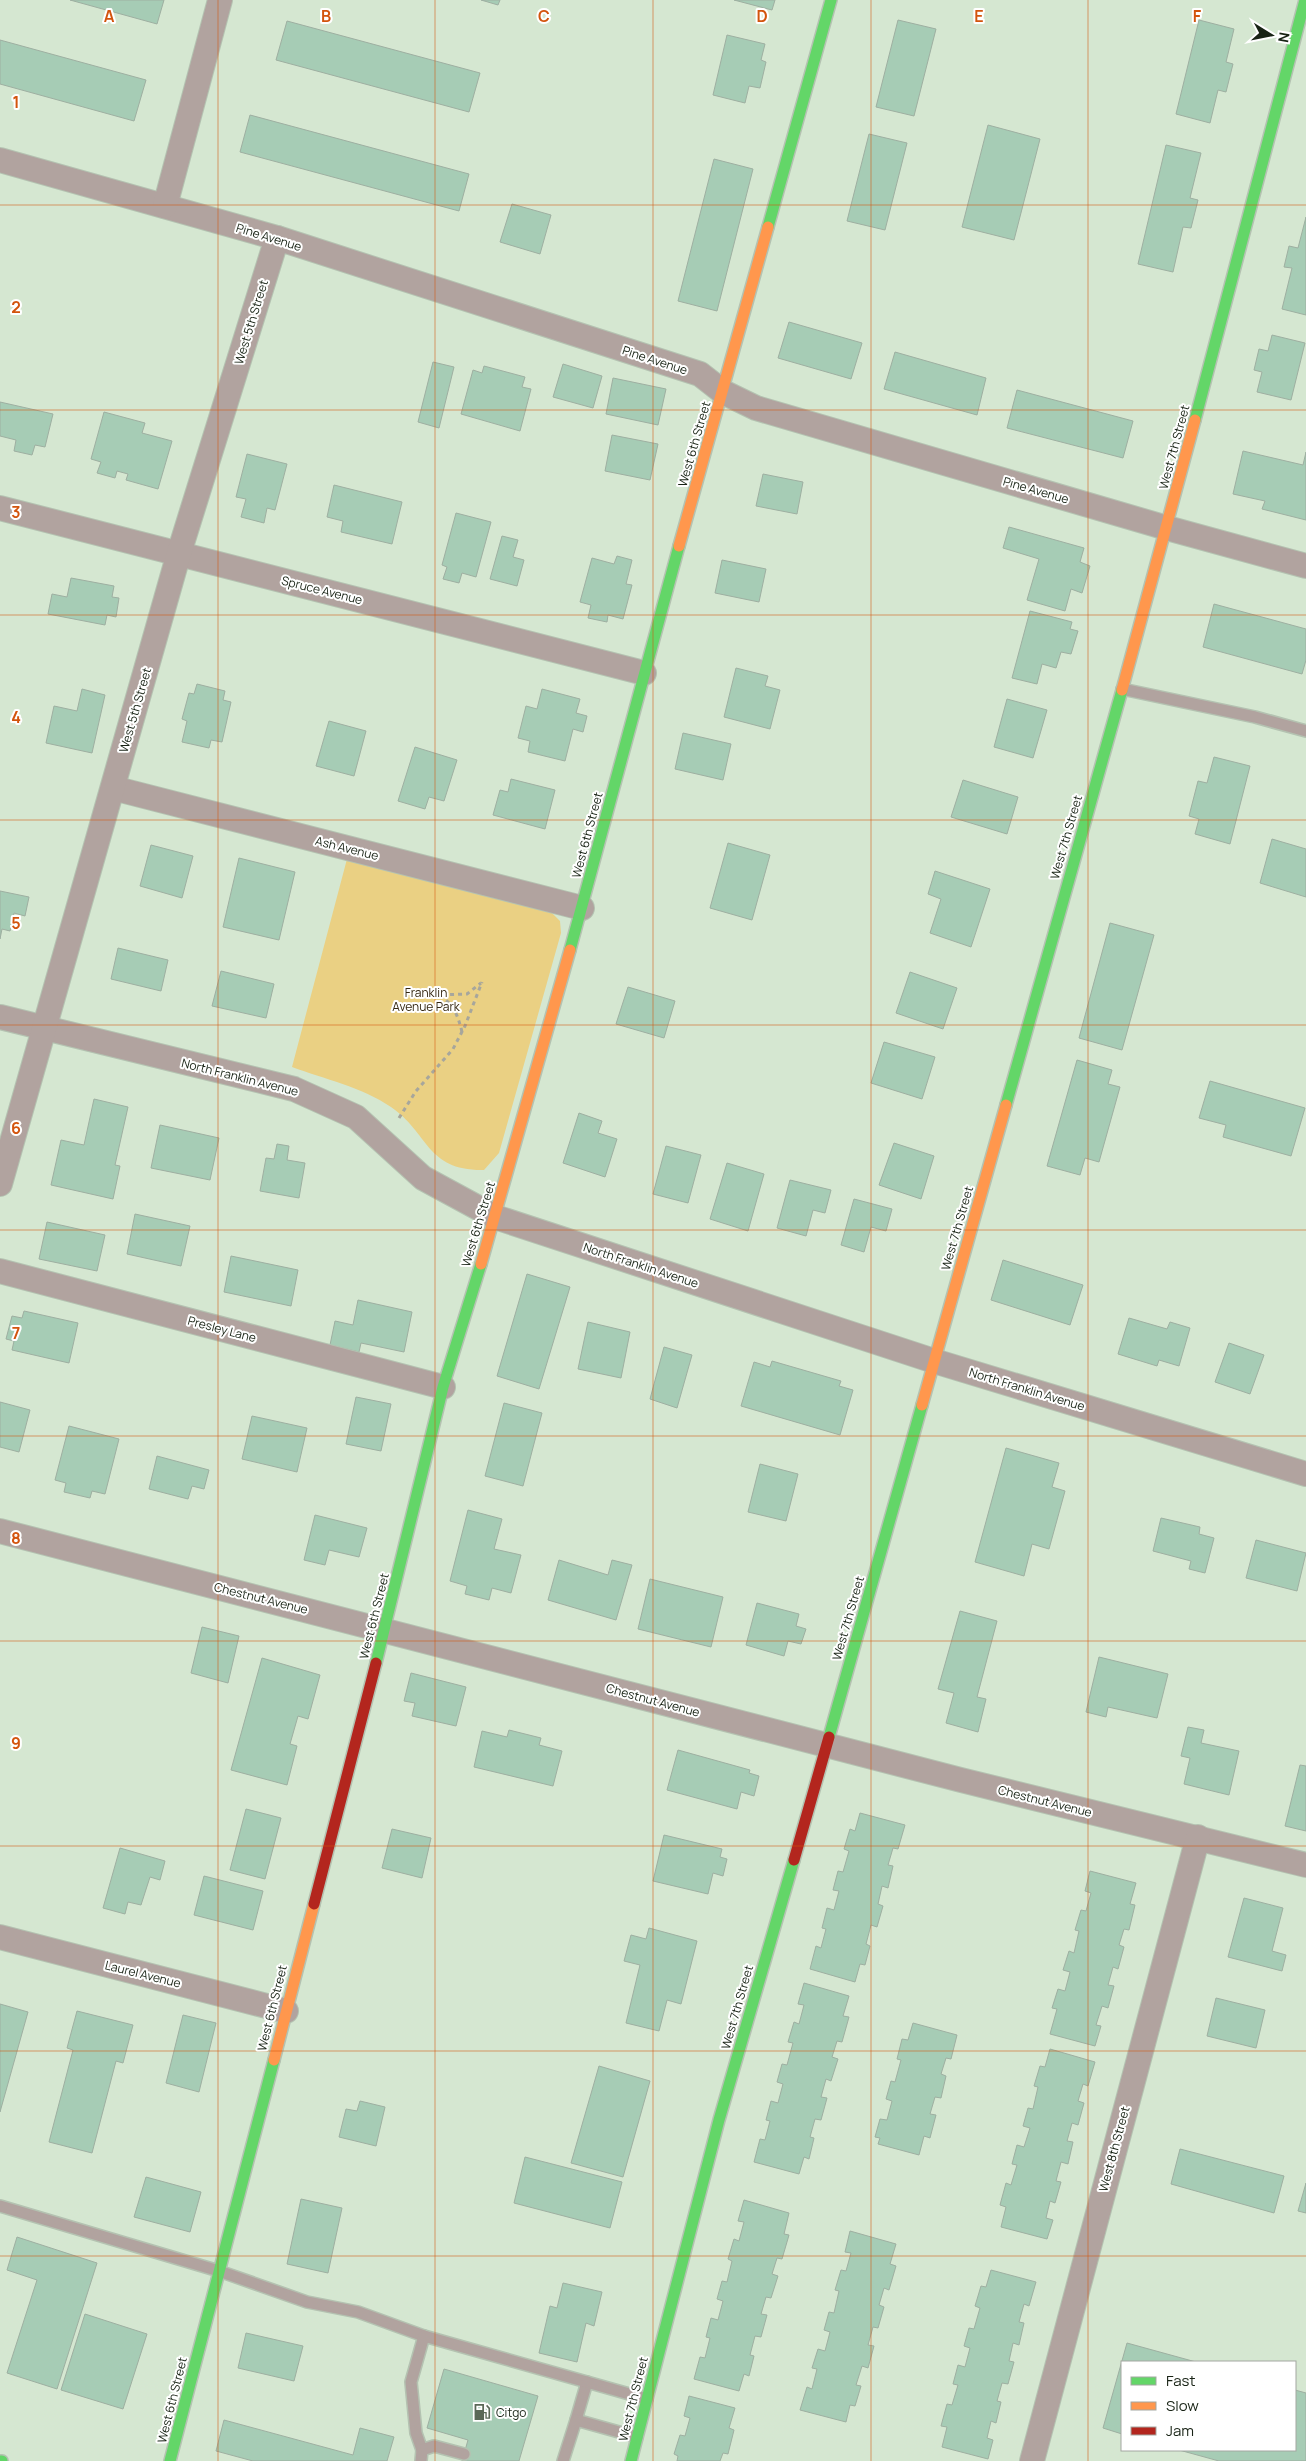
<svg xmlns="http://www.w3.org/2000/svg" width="1306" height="2461" font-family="Manrope,sans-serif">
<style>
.green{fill:#ead083}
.building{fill:#a6ccb5;stroke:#9eafa1}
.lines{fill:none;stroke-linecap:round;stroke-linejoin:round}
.lane-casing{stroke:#b4c2b1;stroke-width:14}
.street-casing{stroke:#b4c2b1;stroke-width:26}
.fast-casing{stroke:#b4c2b1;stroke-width:14}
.slow-casing{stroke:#b4c2b1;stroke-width:14}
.jam-casing{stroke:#b4c2b1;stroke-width:14}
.path{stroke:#a7a69c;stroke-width:3;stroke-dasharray:4 4;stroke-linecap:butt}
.lane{stroke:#b1a39f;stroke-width:11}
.street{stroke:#b1a39f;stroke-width:24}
.fast{stroke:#63d668;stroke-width:11}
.slow{stroke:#ff974d;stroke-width:11}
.jam{stroke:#b3261e;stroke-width:11}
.grid{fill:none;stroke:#d3540d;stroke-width:1;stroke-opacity:0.55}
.labels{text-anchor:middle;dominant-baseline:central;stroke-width:4;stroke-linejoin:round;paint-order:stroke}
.street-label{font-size:12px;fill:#182315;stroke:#fff}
.park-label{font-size:12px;fill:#342712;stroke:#fff}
.poi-label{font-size:12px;fill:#182315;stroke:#fff;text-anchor:start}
.grid-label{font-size:16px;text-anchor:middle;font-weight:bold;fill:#d3540d;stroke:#fff;stroke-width:4;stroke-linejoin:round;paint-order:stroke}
</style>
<rect width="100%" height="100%" fill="#d5e7d1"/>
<path class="green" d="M347,859L551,912L560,921L561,933L499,1153L484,1170C426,1171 429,1133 391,1107C362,1087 324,1079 292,1067Z"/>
<g class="building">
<polygon points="70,0 164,0 157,24"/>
<polygon points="481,0 500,0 498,5"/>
<polygon points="734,0 775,0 772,10"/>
<polygon points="898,20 936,29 914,116 876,107"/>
<polygon points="1199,20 1234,29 1226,62 1233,64 1226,92 1218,90 1210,123 1176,114"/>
<polygon points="287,21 480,73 469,112 276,60"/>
<polygon points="727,35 765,44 761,60 766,62 760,88 749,86 745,103 713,95"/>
<polygon points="0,40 146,80 134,121 0,84"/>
<polygon points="250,115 469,174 459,211 240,152"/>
<polygon points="988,125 1040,139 1014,240 962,227"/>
<polygon points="869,134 907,143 885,230 847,221"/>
<polygon points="1166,145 1201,153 1190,198 1198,200 1191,228 1183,227 1173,272 1138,264"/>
<polygon points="714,159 753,169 717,311 678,301"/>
<polygon points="512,204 551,215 540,254 500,242"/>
<polygon points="1306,217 1306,315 1282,309 1292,268 1284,267 1289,246 1298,248"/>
<polygon points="789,322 862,343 851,379 778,358"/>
<polygon points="1272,335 1305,343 1291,400 1257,392 1262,372 1254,370 1259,349 1268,351"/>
<polygon points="895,352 986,378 977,415 884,389"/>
<polygon points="433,362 454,367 439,428 418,422"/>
<polygon points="563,364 602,376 593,408 553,397"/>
<polygon points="484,366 525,377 522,387 531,389 520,431 461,414 473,370 482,373"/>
<polygon points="613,378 666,389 658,425 606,414"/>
<polygon points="1017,390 1133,421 1123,458 1007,428"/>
<polygon points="0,402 53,414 45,447 35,445 32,455 14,451 16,440 0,436"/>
<polygon points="104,412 145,423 142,433 172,441 158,489 126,480 128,474 117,471 115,478 97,473 101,462 91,459"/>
<polygon points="612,435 658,444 650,480 605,471"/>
<polygon points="1243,451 1303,465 1306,452 1306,520 1262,509 1265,501 1233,494"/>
<polygon points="247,454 287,464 275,510 267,508 264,523 241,517 246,499 236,497"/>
<polygon points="763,474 803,482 797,514 756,506"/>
<polygon points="334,485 402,502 392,544 341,532 343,521 327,517"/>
<polygon points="456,513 491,522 476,577 462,573 459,583 443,579 447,567 442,565"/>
<polygon points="1009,527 1084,548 1080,562 1090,566 1082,593 1071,589 1065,611 1027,600 1039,559 1003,548"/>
<polygon points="502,536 518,540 513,557 524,560 517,586 490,579"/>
<polygon points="617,556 632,560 626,584 632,585 623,619 608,615 607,622 588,618 591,605 580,602 592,558 614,564"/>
<polygon points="722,560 766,569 759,602 715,593"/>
<polygon points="71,578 114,586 112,597 119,598 116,617 107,615 105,625 48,614 52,594 67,597"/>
<polygon points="1214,604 1306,629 1306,660 1302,674 1203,647"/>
<polygon points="1030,611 1072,622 1070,629 1078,631 1071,654 1061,652 1056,668 1042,664 1037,684 1012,678"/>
<polygon points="736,668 768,676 765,686 780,690 770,729 724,717"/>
<polygon points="197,684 225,691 223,700 231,702 222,742 211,740 209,748 182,742 187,721 182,719 189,693 194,694"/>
<polygon points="82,689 105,695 92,753 46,743 54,706 77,711"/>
<polygon points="542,689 580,699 576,713 587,716 583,732 573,729 565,761 528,752 530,741 518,738 526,706 537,709"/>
<polygon points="1007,699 1047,710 1033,758 994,747"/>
<polygon points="329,721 366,731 354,776 316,766"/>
<polygon points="683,733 731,744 723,780 675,769"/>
<polygon points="415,747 457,760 444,801 429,797 425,809 398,801"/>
<polygon points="1214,757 1250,766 1230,844 1195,834 1199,819 1189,816 1198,781 1207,783"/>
<polygon points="511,779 555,790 545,829 493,815 500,790 508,792"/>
<polygon points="963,780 1018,797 1007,834 951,817"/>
<polygon points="1272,839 1306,849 1306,897 1260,883"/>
<polygon points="728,843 770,855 752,920 710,908"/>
<polygon points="151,845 193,856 182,898 140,886"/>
<polygon points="239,858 295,872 279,940 223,927"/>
<polygon points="935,871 990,889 971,947 930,933 941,899 928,894"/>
<polygon points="0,891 29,897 25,916 14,913 10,931 2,929 0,939"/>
<polygon points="1110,923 1154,935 1122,1050 1079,1038"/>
<polygon points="118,948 168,960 161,991 111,979"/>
<polygon points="221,971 274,984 266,1018 212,1006"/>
<polygon points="910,972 957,988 943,1029 896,1013"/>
<polygon points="628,987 675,1001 664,1038 616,1024"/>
<polygon points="884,1042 935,1057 922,1099 871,1083"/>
<polygon points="1077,1060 1112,1070 1108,1084 1120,1087 1099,1162 1085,1158 1080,1175 1047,1166"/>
<polygon points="1210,1081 1305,1108 1291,1156 1223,1137 1226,1125 1199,1118"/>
<polygon points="94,1099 128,1107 115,1165 120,1166 113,1199 51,1185 61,1140 84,1145"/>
<polygon points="579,1113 602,1121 598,1133 617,1139 605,1177 563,1163"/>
<polygon points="160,1125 219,1138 210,1180 151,1168"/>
<polygon points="894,1143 934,1156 921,1199 879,1185"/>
<polygon points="277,1144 289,1146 287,1160 305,1163 299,1198 260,1191 266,1158 274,1159"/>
<polygon points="666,1146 701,1155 688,1203 653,1194"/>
<polygon points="727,1163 764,1174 748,1231 710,1219"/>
<polygon points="790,1180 831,1190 825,1213 813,1210 806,1236 777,1228"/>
<polygon points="854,1199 892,1209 886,1231 871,1227 864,1252 841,1245"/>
<polygon points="135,1214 190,1226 181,1266 127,1254"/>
<polygon points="47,1222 105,1235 97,1271 39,1259"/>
<polygon points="231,1256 298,1270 291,1306 224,1292"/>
<polygon points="1003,1260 1083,1285 1070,1325 991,1300"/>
<polygon points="527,1274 570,1287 539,1389 497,1376"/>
<polygon points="358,1300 412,1312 404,1352 361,1343 359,1352 330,1345 335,1321 353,1325"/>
<polygon points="24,1311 78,1323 69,1363 12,1350 14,1341 6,1339 12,1316 22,1318"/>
<polygon points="1129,1318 1167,1329 1170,1322 1190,1328 1179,1366 1159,1360 1157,1366 1118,1354"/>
<polygon points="588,1322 630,1332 621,1378 578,1369"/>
<polygon points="1229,1343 1264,1355 1250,1394 1215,1382"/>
<polygon points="664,1347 692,1355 677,1408 650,1399"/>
<polygon points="772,1361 841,1381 839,1386 853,1390 840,1435 741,1406 754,1362 770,1367"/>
<polygon points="356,1397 391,1404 381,1451 346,1444"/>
<polygon points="0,1402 30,1410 19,1452 0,1447"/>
<polygon points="504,1403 542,1413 523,1486 485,1476"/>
<polygon points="252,1416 307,1428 297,1472 242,1459"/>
<polygon points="69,1426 119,1439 105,1494 92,1491 90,1498 64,1492 66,1483 55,1480"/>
<polygon points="1006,1448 1059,1463 1052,1487 1065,1491 1049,1549 1032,1544 1024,1576 975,1562"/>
<polygon points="157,1456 209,1470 204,1489 192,1486 188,1499 149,1489"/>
<polygon points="760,1464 798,1474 786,1521 748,1512"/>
<polygon points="468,1510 502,1519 494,1549 521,1555 511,1593 492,1588 489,1600 465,1594 467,1586 450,1581"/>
<polygon points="315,1515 367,1528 359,1557 329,1550 325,1565 304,1560"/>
<polygon points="1161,1518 1200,1527 1199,1534 1214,1538 1205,1573 1189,1569 1191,1561 1153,1551"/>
<polygon points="1256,1540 1306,1553 1297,1591 1246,1578"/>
<polygon points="559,1560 608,1575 612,1560 632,1565 616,1620 548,1600"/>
<polygon points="650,1579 723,1597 711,1647 638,1629"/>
<polygon points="757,1603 799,1614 796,1626 806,1629 801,1644 788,1641 784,1656 746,1645"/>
<polygon points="960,1611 997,1621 977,1697 986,1699 978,1732 946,1723 954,1693 938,1689"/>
<polygon points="202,1627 239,1636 228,1683 191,1673"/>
<polygon points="1099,1657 1168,1674 1157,1718 1108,1707 1106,1717 1086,1712"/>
<polygon points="262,1658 320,1675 308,1719 298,1716 290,1744 297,1746 287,1785 231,1770"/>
<polygon points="411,1673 466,1687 456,1726 412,1716 415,1703 404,1701"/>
<polygon points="1188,1727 1204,1730 1201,1743 1239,1751 1229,1795 1184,1784 1190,1758 1181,1756"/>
<polygon points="509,1730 541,1738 539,1745 562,1751 553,1786 474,1767 482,1731 507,1737"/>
<polygon points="678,1750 750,1770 749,1773 759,1776 754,1796 741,1792 737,1809 667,1790"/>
<polygon points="1300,1765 1306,1766 1306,1831 1285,1826"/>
<polygon points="246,1809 281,1818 265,1879 230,1870"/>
<polygon points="860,1813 905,1825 898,1849 893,1848 888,1865 893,1866 888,1888 882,1886 878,1904 883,1906 877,1927 871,1925 866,1944 870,1946 865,1965 860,1964 855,1982 810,1969 816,1946 821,1948 826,1929 822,1928 827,1908 834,1910 839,1891 833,1890 838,1871 843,1872 849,1851 844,1849 850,1829 855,1831"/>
<polygon points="392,1829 431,1838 422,1878 382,1868"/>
<polygon points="664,1835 722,1849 720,1857 727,1859 723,1876 713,1873 708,1894 653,1881"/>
<polygon points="120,1848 165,1861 160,1880 150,1877 141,1905 128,1902 125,1914 103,1908"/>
<polygon points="1090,1871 1136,1883 1130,1904 1135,1905 1129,1930 1124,1929 1119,1945 1124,1947 1118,1969 1113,1967 1108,1985 1114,1986 1108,2008 1102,2006 1096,2025 1101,2026 1095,2046 1050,2034 1057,2009 1052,2008 1058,1989 1065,1991 1070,1972 1063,1970 1069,1951 1074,1953 1079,1931 1075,1930 1081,1910 1086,1911 1091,1893 1085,1891"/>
<polygon points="204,1876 263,1891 253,1930 194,1915"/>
<polygon points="1244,1898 1283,1908 1272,1951 1286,1955 1282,1971 1228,1957"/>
<polygon points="649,1928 697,1941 681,2004 667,2000 659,2031 626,2023 640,1965 624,1961 631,1935 646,1939"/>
<polygon points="804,1983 849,1996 843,2016 849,2017 842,2042 837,2041 832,2057 838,2059 831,2081 826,2079 821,2097 827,2098 821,2120 815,2119 810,2137 814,2138 809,2159 804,2157 799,2174 754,2162 760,2139 765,2140 770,2121 766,2120 771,2101 778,2103 783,2084 777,2082 782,2064 787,2065 793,2043 788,2042 794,2022 799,2024 804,2005 798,2004"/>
<polygon points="1216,1998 1265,2010 1256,2048 1207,2036"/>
<polygon points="0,2004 28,2012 0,2112"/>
<polygon points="77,2011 133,2025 123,2063 116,2061 92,2153 49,2142 73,2050 67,2048"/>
<polygon points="183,2015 216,2023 199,2092 166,2083"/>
<polygon points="913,2023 957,2035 951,2059 946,2058 941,2074 946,2076 941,2098 935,2097 930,2114 936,2115 930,2138 924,2136 919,2155 878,2144 880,2138 875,2137 880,2119 887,2120 892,2101 886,2099 891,2081 895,2082 901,2060 897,2059 902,2039 908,2040"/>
<polygon points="1050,2049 1095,2062 1088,2086 1083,2084 1078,2101 1084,2103 1078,2125 1072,2123 1067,2141 1073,2142 1068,2164 1061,2162 1056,2181 1061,2182 1055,2203 1050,2201 1046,2218 1053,2220 1047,2239 1001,2227 1006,2207 1000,2205 1006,2183 1011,2185 1017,2165 1012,2164 1017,2145 1024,2147 1030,2128 1023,2126 1028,2108 1033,2109 1038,2087 1034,2086 1040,2066 1045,2067"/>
<polygon points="599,2066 650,2081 623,2177 571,2163"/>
<polygon points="360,2101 385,2107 376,2146 339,2137 346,2109 357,2111"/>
<polygon points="1180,2149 1284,2176 1274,2213 1171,2184"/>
<polygon points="525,2157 622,2182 610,2228 514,2203"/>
<polygon points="146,2177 201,2192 190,2232 134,2217"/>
<polygon points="1306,2183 1306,2213 1298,2211"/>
<polygon points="301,2199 342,2208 328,2273 287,2264"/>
<polygon points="744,2200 789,2213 784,2234 789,2235 782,2259 777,2258 772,2274 778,2276 771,2298 766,2297 761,2314 767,2315 761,2337 755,2336 750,2355 754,2356 749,2376 744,2374 739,2391 694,2379 700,2357 705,2358 710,2338 706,2337 711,2318 718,2320 723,2301 717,2299 722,2281 727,2282 732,2261 728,2259 734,2239 739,2241 744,2222 738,2221"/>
<polygon points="850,2231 896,2244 890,2264 896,2266 889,2290 884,2288 879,2305 884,2307 878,2328 873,2327 868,2345 874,2346 868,2368 862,2366 856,2385 861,2386 855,2406 850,2405 846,2422 800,2410 807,2387 812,2389 817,2369 812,2368 818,2349 825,2351 830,2332 824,2330 829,2312 834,2313 839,2291 835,2290 841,2270 846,2271 851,2253 845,2252"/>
<polygon points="17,2237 97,2263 57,2389 7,2373 37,2280 7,2270"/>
<polygon points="991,2270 1036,2282 1029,2306 1024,2304 1019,2322 1024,2323 1019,2345 1013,2343 1009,2361 1014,2362 1008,2384 1002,2383 997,2401 1001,2402 996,2423 991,2421 987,2438 993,2440 988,2459 942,2447 947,2427 941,2426 947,2404 952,2405 958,2385 953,2384 958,2365 965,2367 970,2348 964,2346 969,2328 974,2329 980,2308 975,2306 981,2286 986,2287"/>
<polygon points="563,2283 602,2292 594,2326 586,2323 577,2362 539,2353 550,2306 557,2308"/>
<polygon points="85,2314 147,2334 123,2409 61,2390"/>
<polygon points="246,2333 303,2346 294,2381 238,2368"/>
<polygon points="1127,2343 1196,2362 1122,2362 1122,2434 1103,2428"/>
<polygon points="444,2369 538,2396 519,2461 462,2461 468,2440 427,2428"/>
<polygon points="1295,2390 1306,2393 1306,2461 1219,2461 1179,2450 1295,2450"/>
<polygon points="689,2396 735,2408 729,2428 734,2430 728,2454 723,2453 720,2461 677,2461 678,2456 674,2454 680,2435 685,2436 690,2418 684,2416"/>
<polygon points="224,2420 353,2455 360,2428 394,2437 387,2461 253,2461 216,2451"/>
</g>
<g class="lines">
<g class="lane-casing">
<g id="lane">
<polyline points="1122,689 1255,717 1306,731"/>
<polyline points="0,2206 219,2271 307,2302 358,2312 424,2336"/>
<polyline points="576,2420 587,2382"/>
<polyline points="422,2450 416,2433 411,2382 424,2336 647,2399"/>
<polyline points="421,2461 422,2450 434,2446 464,2454"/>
<polyline points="563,2461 576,2420 637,2437"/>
</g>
</g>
<g class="street-casing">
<g id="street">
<polyline points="0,160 277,238 700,374 723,392 756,408 1167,528 1306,566"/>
<polyline points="165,206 220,0"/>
<polyline points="0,508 644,673"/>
<polyline points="113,788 582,908"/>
<polyline points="0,1017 294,1089 356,1117 423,1178 495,1217 934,1361 1306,1474"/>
<polyline points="0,1184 179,553 277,238"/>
<polyline points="0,1271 443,1387"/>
<polyline points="0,1531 961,1780 1306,1865"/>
<polyline points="0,1937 286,2011"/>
<polyline points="1032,2461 1198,1837"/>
</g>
</g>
<g class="fast-casing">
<g id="fast">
<polyline points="768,227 831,0"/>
<polyline points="1195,420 1305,0"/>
<polyline points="570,950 679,546"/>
<polyline points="1006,1105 1122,690"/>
<polyline points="376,1663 443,1387 481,1264"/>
<polyline points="829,1737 922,1405"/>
<polyline points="0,2461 2,2461"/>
<polyline points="170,2461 274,2060"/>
<polyline points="631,2461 719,2120 794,1860"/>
</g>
</g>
<g class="slow-casing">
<g id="slow">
<polyline points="679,546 768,227"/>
<polyline points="1122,690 1195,420"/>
<polyline points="481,1264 570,950"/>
<polyline points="922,1405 1006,1105"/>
<polyline points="274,2060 314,1904"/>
</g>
</g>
<g class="jam-casing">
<g id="jam">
<polyline points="794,1860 829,1737"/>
<polyline points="314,1904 376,1663"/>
</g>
</g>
<g class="path">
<path d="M462,1032C458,1016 454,1004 439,995L467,994L481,983"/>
<polyline points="399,1118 416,1091 453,1049 465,1026 482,982"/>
</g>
<use href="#lane" class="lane"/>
<use href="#street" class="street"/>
<use href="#fast" class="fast"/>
<use href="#slow" class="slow"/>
<use href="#jam" class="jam"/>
</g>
<path class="grid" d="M218,0V2461M435,0V2461M653,0V2461M871,0V2461M1088,0V2461M0,205H1306M0,410H1306M0,615H1306M0,820H1306M0,1025H1306M0,1230H1306M0,1436H1306M0,1641H1306M0,1846H1306M0,2051H1306M0,2256H1306"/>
<defs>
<g id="fuel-bare" transform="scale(1.35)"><path d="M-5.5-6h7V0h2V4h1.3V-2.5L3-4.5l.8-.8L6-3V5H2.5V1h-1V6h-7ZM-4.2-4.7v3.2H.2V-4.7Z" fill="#5a6857" stroke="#fff" stroke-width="2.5" paint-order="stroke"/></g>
</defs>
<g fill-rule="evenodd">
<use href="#fuel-bare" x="482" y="2412"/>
</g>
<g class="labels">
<g class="street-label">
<text transform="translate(269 237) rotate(17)">Pine Avenue</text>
<text transform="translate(251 322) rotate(-73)">West 5th Street</text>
<text transform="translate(655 360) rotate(18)">Pine Avenue</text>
<text transform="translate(694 444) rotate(-74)">West 6th Street</text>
<text transform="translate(1174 447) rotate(-75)">West 7th Street</text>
<text transform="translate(1036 490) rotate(16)">Pine Avenue</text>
<text transform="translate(322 590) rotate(14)">Spruce Avenue</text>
<text transform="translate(135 710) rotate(-74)">West 5th Street</text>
<text transform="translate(587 835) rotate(-75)">West 6th Street</text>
<text transform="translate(1066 837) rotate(-74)">West 7th Street</text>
<text transform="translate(347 848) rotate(14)">Ash Avenue</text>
<text transform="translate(240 1077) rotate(14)">North Franklin Avenue</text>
<text transform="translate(478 1224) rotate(-73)">West 6th Street</text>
<text transform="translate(957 1228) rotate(-74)">West 7th Street</text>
<text transform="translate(641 1265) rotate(18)">North Franklin Avenue</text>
<text transform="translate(222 1329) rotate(15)">Presley Lane</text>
<text transform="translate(1027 1389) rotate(17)">North Franklin Avenue</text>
<text transform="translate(261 1598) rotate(14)">Chestnut Avenue</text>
<text transform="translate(374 1616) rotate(-76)">West 6th Street</text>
<text transform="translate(848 1618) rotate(-74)">West 7th Street</text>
<text transform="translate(653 1700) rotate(15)">Chestnut Avenue</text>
<text transform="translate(1045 1801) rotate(14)">Chestnut Avenue</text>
<text transform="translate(143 1974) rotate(14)">Laurel Avenue</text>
<text transform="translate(737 2007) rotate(-74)">West 7th Street</text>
<text transform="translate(272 2008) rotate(-76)">West 6th Street</text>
<text transform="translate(1114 2149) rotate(-75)">West 8th Street</text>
<text transform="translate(633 2399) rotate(-76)">West 7th Street</text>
<text transform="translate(172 2400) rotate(-76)">West 6th Street</text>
</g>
<g class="park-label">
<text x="426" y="992">Franklin<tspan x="426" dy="14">Avenue Park</tspan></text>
</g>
<g class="poi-label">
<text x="496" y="2412">Citgo</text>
</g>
</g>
<g class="grid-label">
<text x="109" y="22">A</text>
<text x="326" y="22">B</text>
<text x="544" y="22">C</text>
<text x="762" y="22">D</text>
<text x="979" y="22">E</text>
<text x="1197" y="22">F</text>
<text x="16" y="108">1</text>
<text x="16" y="313">2</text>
<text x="16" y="518">3</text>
<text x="16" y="723">4</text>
<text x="16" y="929">5</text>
<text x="16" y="1134">6</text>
<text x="16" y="1339">7</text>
<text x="16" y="1544">8</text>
<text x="16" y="1749">9</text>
</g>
<rect x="1121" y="2361" width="175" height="90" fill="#ffffff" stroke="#a3a7a1"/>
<rect x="1131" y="2377" width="25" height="8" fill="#63d668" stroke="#a3a7a1"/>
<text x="1166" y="2386" font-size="15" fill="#182315">Fast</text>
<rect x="1131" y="2402" width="25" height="8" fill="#ff974d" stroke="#a3a7a1"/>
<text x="1166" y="2411" font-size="15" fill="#182315">Slow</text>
<rect x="1131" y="2427" width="25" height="8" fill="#b3261e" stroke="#a3a7a1"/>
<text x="1166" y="2436" font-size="15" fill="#182315">Jam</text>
<g transform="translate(1271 35) rotate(100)" stroke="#ffffff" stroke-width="4" paint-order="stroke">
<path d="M0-4L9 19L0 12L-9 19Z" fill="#182315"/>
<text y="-8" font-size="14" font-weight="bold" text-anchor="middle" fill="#182315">N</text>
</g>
</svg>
